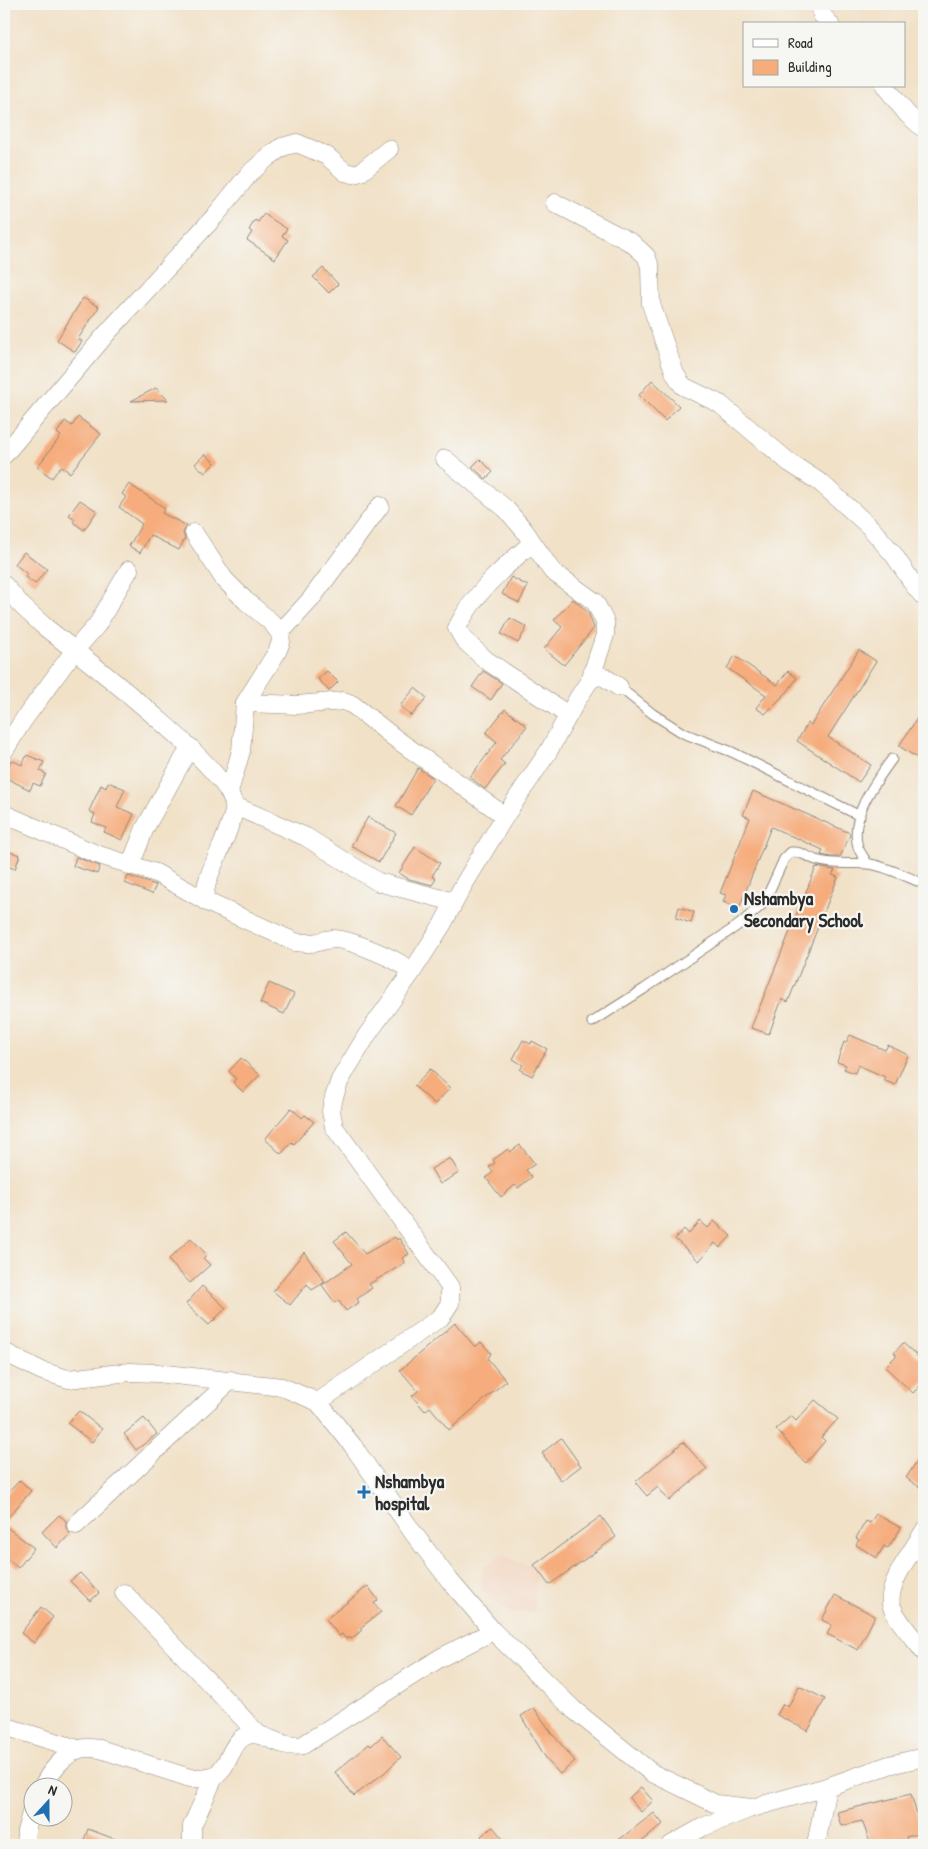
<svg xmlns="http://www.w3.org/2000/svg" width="928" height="1849" font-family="'Patrick Hand',sans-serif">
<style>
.built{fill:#f3d4bf}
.building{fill:#f6ac7b}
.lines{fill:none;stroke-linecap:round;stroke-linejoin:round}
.lane-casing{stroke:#8e8679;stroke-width:11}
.street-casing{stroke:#8e8679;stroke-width:19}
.lane{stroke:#fff;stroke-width:9}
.street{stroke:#fff;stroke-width:18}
.poi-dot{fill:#1f6fb2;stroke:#f6f6f2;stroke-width:2}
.labels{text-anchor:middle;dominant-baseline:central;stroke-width:4.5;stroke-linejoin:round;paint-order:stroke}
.poi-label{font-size:19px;font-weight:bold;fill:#2b2b2b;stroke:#f6f6f2;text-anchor:start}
</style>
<rect width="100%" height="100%" fill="#f6f6f2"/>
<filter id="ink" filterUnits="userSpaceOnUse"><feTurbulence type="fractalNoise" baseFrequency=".02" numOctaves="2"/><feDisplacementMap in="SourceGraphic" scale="10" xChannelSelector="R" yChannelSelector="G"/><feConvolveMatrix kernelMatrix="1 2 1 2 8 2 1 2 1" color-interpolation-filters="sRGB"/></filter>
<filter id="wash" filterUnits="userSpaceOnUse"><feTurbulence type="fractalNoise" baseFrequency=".0096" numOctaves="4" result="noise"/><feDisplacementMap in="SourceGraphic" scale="20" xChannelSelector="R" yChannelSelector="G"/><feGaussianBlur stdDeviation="1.12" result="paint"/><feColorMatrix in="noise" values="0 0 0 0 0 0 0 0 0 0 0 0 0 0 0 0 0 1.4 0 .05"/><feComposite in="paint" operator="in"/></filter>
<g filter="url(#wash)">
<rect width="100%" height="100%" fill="#f1e1c7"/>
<polygon class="built" points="502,1555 537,1569 534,1611 510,1613 481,1591 483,1568"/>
<g id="blocks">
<g class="building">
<polygon points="264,214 287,229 282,236 288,240 275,259 247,240 252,232 249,230 255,220 258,222"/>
<polygon points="323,268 338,284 329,293 313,277"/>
<polygon points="83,298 99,307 78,339 82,341 75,352 57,340"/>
<polygon points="652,380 679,406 665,421 639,395"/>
<polygon points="156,388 168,400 131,401"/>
<polygon points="78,417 101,434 70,473 61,466 52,478 37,467 61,436 57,433 65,421 72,426"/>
<polygon points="205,454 215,463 205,473 195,464"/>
<polygon points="480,459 493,472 486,479 472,467"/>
<polygon points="129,484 165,508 162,513 187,526 183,533 185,538 179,550 150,535 140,553 129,546 142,524 119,507 126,497 122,494"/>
<polygon points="80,500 97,511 84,530 73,522 75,519 69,515"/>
<polygon points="24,552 47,569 35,584 25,577 27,574 15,564"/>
<polygon points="511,577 528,586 519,603 502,594"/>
<polygon points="573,599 588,612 594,628 564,665 544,649 562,627 554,620"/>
<polygon points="510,618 527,627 518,643 501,634"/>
<polygon points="859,650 876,661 828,737 871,765 859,782 797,741 808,723 811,725"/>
<polygon points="735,656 777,685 788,671 797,678 788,691 765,714 756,708 766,695 727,668"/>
<polygon points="327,671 338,682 329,691 318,679"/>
<polygon points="483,671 502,683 491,700 472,687"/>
<polygon points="415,688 427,698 411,716 400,706"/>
<polygon points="924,708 924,751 919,759 899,746"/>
<polygon points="505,709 527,726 500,760 505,764 485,789 470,777 497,742 486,733"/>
<polygon points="27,755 44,762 40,771 46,774 40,786 33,783 30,790 4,777 11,760 22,765"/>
<polygon points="418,768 433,778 411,815 396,806"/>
<polygon points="108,782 125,789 117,807 134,814 122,840 104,832 106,828 92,822 95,814 89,811 101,785 106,788"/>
<polygon points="753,791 850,833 850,835 840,857 831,857 821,855 823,850 771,827 739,908 723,902 726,895 720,893 750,818 743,815"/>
<polygon points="368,817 396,833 379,862 351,846"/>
<polygon points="415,847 440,863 432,876 436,879 432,885 409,879 399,873"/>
<polygon points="4,850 20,855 15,869 4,865"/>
<polygon points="76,857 100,866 97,874 73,866"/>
<polygon points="816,867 835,870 832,875 838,877 788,1002 782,999 769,1034 751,1028"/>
<polygon points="128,876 156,885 152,894 125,883"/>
<polygon points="679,907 694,912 691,923 676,918"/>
<polygon points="269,983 294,994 284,1014 260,1003"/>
<polygon points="850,1035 885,1050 888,1045 908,1055 895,1085 883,1080 885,1077 858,1065 855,1073 844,1069 846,1065 837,1062 844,1042 846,1043"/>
<polygon points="523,1040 531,1044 532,1041 547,1049 532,1076 520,1070 523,1065 513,1059"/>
<polygon points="241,1058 260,1075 243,1092 233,1082 236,1079 229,1071"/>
<polygon points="430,1069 450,1088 435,1104 414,1086"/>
<polygon points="291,1108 302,1118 305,1115 314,1122 294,1144 292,1142 281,1154 265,1139"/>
<polygon points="520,1145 535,1164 526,1170 532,1177 518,1188 515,1185 501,1197 486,1178 493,1172 489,1167 495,1163 493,1160 508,1149 510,1152"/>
<polygon points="450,1158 459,1173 440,1184 431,1169"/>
<polygon points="700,1221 708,1228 714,1221 731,1236 720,1248 715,1243 699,1261 675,1239 684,1229 689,1234"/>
<polygon points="346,1232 365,1254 395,1237 397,1240 399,1238 409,1254 402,1258 405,1263 369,1284 372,1288 357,1299 359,1302 346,1311 338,1300 335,1303 322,1285 352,1264 334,1241"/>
<polygon points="191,1238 207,1255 203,1258 210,1265 190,1283 168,1260"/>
<polygon points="304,1252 325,1282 312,1290 307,1284 290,1305 273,1291"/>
<polygon points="202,1286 226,1308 209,1325 186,1304"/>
<polygon points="455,1323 475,1347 481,1342 491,1353 488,1359 506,1381 449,1430 430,1407 425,1411 412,1396 418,1391 400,1370"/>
<polygon points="903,1343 924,1362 924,1382 913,1393 885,1367 897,1355 894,1353"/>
<polygon points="815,1400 838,1419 821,1437 825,1441 806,1463 795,1453 796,1452 776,1429 791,1416 796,1421"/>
<polygon points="79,1411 102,1429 92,1442 67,1423"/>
<polygon points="144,1418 157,1434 136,1450 124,1434"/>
<polygon points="561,1438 581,1466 561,1481 542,1453"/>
<polygon points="683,1442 707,1469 669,1501 658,1487 647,1496 635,1482"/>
<polygon points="924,1450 924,1490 906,1478"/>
<polygon points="20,1480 31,1491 4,1522 4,1497"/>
<polygon points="876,1514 901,1528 888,1548 884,1546 877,1558 856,1545 859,1540 856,1538 866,1521 870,1523"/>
<polygon points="59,1515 66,1521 66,1528 70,1534 57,1548 42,1532"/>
<polygon points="601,1516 616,1537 549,1585 534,1565"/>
<polygon points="4,1525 34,1548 18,1568 4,1556"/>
<polygon points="80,1573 99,1593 90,1601 70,1581"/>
<polygon points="368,1586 378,1600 374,1603 381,1612 360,1628 362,1630 351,1639 349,1637 346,1639 342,1634 339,1636 326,1619"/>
<polygon points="835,1595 875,1616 858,1650 827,1634 832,1625 822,1620"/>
<polygon points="41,1607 53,1617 34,1643 21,1633"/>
<polygon points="799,1686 825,1699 808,1731 777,1715 783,1704 788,1707"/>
<polygon points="534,1708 554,1736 575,1761 560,1774 547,1760 521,1716"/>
<polygon points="382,1736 401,1757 384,1773 354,1796 335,1772 369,1744 371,1746"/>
<polygon points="641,1787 653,1801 641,1812 629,1798"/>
<polygon points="911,1794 922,1833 906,1837 908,1845 871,1845 862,1821 841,1826 837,1812"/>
<polygon points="654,1813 663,1824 649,1836 637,1845 612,1845"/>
<polygon points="493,1827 508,1845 488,1845 481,1836"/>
<polygon points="88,1829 128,1844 127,1845 82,1845"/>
</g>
</g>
</g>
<g filter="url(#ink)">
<use href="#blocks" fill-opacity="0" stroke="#8e8679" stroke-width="1"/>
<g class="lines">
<g class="lane-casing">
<g id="lane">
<polyline points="619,687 653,714 683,733 732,752 860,816"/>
<path d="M868,864C865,859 860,853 858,847C849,816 875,783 892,759"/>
<path d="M592,1022L644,989L740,924L764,903L784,859L791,852C802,851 807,857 816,860C835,866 852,862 870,864C888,867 907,877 924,884"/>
</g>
</g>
<g class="street-casing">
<g id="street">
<polyline points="819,4 822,15 830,24"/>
<polyline points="885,86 907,114 924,129"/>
<polyline points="555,203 632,243 646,256 650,266 651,304 675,374 683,386 720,404 790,463 821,483 869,526 894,555 916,588 924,597"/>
<polyline points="4,455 107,333 215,216 249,174 267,158 282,147 297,143 327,156 345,172 353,174 361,172 389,149"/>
<polyline points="445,459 506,509 524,530 552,571 595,602 605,622 605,635 590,680"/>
<polyline points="194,533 224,579 246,601 271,622 280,633 281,642 277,652 245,703 241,751 229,792"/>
<path d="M532,543C503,568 474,593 457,628L464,640L486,660L568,715"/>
<path d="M4,585L23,607L45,627C80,655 231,769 234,806C235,811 232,819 230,824C223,848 205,876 204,900L207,902L295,942C303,943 310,944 318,942C323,941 327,939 333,939C350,939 400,960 412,972"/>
<polyline points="280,633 311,599 380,506"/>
<polyline points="245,703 297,705 344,701 353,705 396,739 505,816"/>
<polyline points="4,751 22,722 74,651 97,625 129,570"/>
<polyline points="235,806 306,837 378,882 454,902"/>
<polyline points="4,814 96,854 156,873 204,900"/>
<polyline points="130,866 145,828 190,747"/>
<polyline points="4,1352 42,1371 68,1379 130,1372 157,1373 282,1387 318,1402 353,1446 414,1534 450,1581 493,1631 574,1710 652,1773 716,1804 752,1808 827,1787 889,1765 924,1757"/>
<polyline points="318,1402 441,1317 450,1303 450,1287 334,1127 331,1111 334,1097 340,1080 367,1035 412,972 442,925 464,884 505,816 548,752 578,698 590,680 598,676 604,677 619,687"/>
<polyline points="76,1525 231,1380"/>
<path d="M924,1531C914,1549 887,1583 891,1604C895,1619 915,1639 924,1652"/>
<polyline points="124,1593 257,1733"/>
<polyline points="4,1726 78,1749"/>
<path d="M43,1786C49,1773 64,1754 80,1749C86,1747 93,1748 100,1749L190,1778C198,1778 206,1778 213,1776C230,1769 230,1740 248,1735C264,1730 279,1750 303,1745L440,1658L493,1631"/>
<polyline points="25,1845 26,1831 32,1809"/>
<polyline points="192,1845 192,1826 215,1775"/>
<polyline points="671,1845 703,1827 749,1809"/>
<polyline points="816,1845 827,1787"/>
</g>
</g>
<use href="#lane" class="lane"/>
<use href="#street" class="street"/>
</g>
</g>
<g class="poi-dot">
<circle cx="734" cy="909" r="5"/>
<path d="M361.5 1484.5h5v5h5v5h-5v5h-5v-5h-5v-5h5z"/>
</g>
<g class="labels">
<g class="poi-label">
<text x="744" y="898">Nshambya<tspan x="744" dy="22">Secondary School</tspan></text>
<text x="375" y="1481">Nshambya<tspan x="375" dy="22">hospital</tspan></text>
</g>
</g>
<rect width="928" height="1849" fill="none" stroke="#f6f6f2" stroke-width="20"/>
<rect x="743" y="22" width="162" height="65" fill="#f6f6f2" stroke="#a5a5a2"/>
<rect x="753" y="39" width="25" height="8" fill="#ffffff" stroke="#a5a5a2"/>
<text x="788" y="48" font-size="15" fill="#2b2b2b">Road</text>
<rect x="753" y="60" width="25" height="15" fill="#f6ac7b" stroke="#a5a5a2"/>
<text x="788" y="72" font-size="15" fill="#2b2b2b">Building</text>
<g transform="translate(48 1802) rotate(21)"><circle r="24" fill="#f6f6f2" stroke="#a5a5a2"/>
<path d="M0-4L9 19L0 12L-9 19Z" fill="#1f6fb2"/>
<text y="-8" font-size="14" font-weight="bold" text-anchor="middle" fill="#2b2b2b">N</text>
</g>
</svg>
